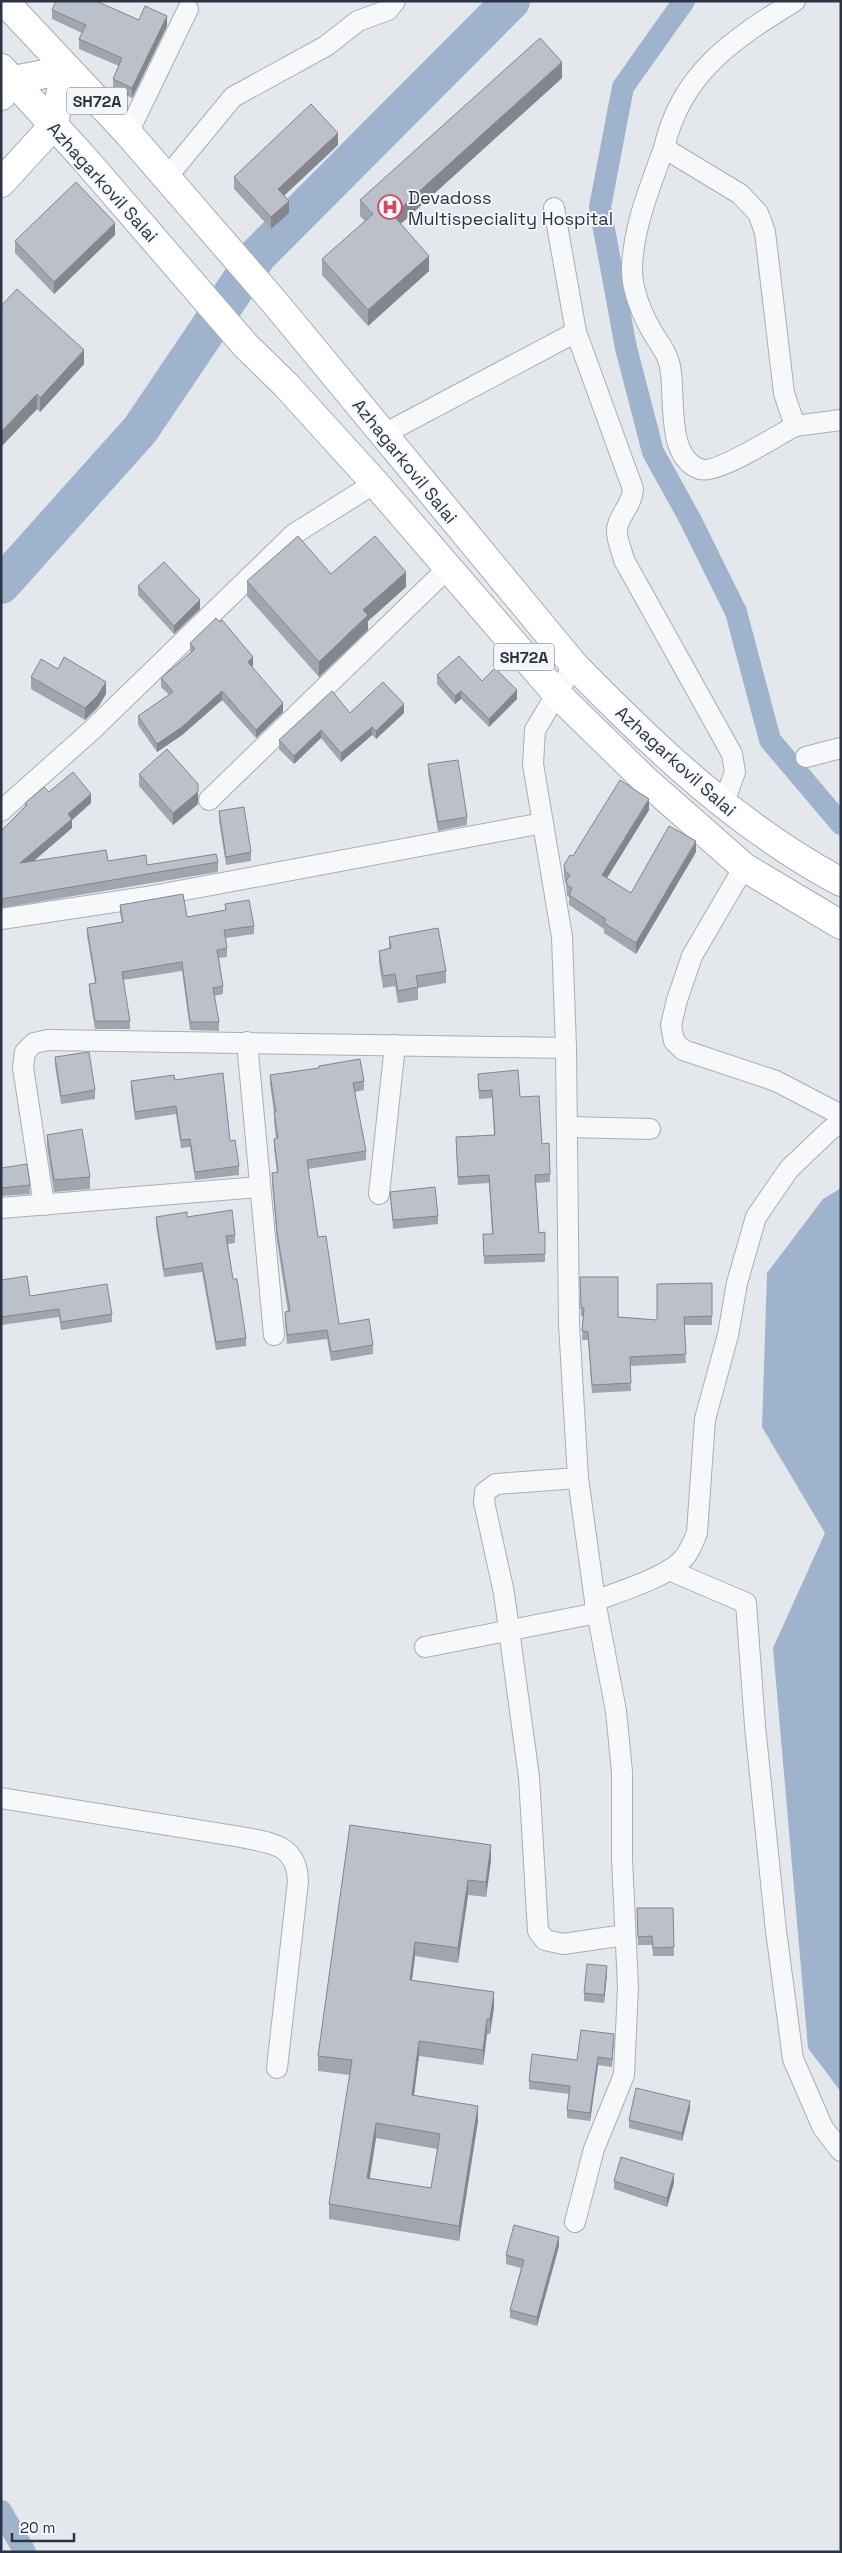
<svg xmlns="http://www.w3.org/2000/svg" width="842" height="2553" font-family="'Space Grotesk',sans-serif">
<style>
.water{fill:#9fb4cc}
.lines{fill:none;stroke-linecap:round;stroke-linejoin:round}
.canal{stroke:#9fb4cc;stroke-width:22}
.river{stroke:#9fb4cc;stroke-width:38}
.minor-casing{stroke:#a9aeb7;stroke-width:22}
.primary-casing{stroke:#a3abb8;stroke-width:30}
.minor{stroke:#f7f8fa;stroke-width:20}
.primary{stroke:#fff;stroke-width:28}
.wall{fill:#a1a5ae;fill-rule:evenodd}
.shaded-wall{fill:#83868d}
.building{fill:#bbc0ca;stroke:#83868d;fill-rule:evenodd}
.labels{text-anchor:middle;dominant-baseline:central;stroke-width:4;stroke-linejoin:round;paint-order:stroke}
.shield{fill:#f4f6f9;stroke:#676e7b;stroke-width:1}
.shield-label{font-size:16px;font-weight:bold;fill:#2b3445}
.street-label{font-size:18px;fill:#2b3445;stroke:#f4f6f9}
.poi-label{font-size:18px;fill:#2b3445;stroke:#f4f6f9;text-anchor:start}
</style>
<rect width="100%" height="100%" fill="#e4e7ec"/>
<polygon class="water" points="841,1188 841,2092 808,2048 773,1648 825,1533 762,1427 767,1273 823,1199"/>
<g class="lines">
<g class="canal">
<polyline points="684,1 623,87 600,207 626,348 653,452 690,519 736,612 770,740 841,824"/>
<polyline points="1,2511 25,2552"/>
</g>
<polyline class="river" points="1,585 140,430 258,255 511,1"/>
<g class="minor-casing">
<g id="minor">
<path d="M795,1C733,39 681,73 664,148L740,194L758,213L765,232L784,393L795,426L841,420"/>
<polyline points="128,133 188,9"/>
<path d="M664,148C650,187 633,227 632,269C632,288 640,309 649,326C656,340 667,351 670,366C676,395 665,457 700,469C716,475 778,435 795,426"/>
<polyline points="167,177 233,97 326,46 358,21 388,10 395,1"/>
<path d="M554,208L576,332L633,489C632,506 619,514 617,529C616,539 622,551 624,560L732,754L735,772L723,805"/>
<polyline points="384,434 576,332"/>
<polyline points="806,757 841,748"/>
<polyline points="209,800 447,569"/>
<polyline points="1,811 92,730 294,534 375,483"/>
<polyline points="744,867 692,956 677,1000 671,1025 674,1041 683,1050 776,1081 841,1115"/>
<polyline points="1,919 147,897 543,823"/>
<polyline points="247,1042 274,1335"/>
<polyline points="566,1048 569,1324 578,1478 595,1601 616,1711 622,1772 622,1858 628,1987 624,2075 594,2149 575,2222"/>
<polyline points="567,1127 650,1129"/>
<polyline points="379,1194 395,1045"/>
<polyline points="44,1205 23,1067 25,1052 34,1043 48,1040 566,1048 562,937 533,764 535,730 574,665"/>
<polyline points="1,1208 260,1187"/>
<polyline points="578,1478 496,1484 485,1492 484,1502 504,1593 529,1777 538,1931 545,1940 563,1944 625,1935"/>
<polyline points="669,1570 746,1603 755,1726 776,1931 793,2059 823,2128 841,2151"/>
<path d="M595,1601C618,1592 667,1577 682,1560C689,1553 693,1543 697,1533L705,1419L728,1335L737,1283L756,1217L789,1169L830,1130L841,1122"/>
<polyline points="425,1647 597,1613"/>
<path d="M1,1798L241,1837C271,1843 297,1844 298,1881L277,2068"/>
</g>
</g>
<g class="primary-casing">
<g id="primary">
<path d="M4,1L128,133L276,304L574,665C655,748 738,827 841,882"/>
<polyline points="1,68 82,156 246,346 286,385 375,483 557,694 644,779 744,867 841,925"/>
<polyline points="1,96 13,80 66,70 53,126 1,183"/>
</g>
</g>
<use href="#minor" class="minor"/>
<use href="#primary" class="primary"/>
</g>
<g class="wall">
<polygon points="52,10 139,20 167,26 132,98 113,89 113,79 119,66 79,49 79,39 82,33 52,19"/>
<polygon points="562,78 400,224 429,271 368,326 322,275 322,259 365,221 360,216 360,200"/>
<polygon points="338,145 284,196 289,213 271,229 234,189 234,177"/>
<polygon points="115,235 54,294 15,253 15,241"/>
<polygon points="1,306 84,364 40,412 37,409 1,447"/>
<polygon points="331,574 406,587 368,621 368,630 319,677 247,596 247,581"/>
<polygon points="138,586 200,609 174,634 138,595"/>
<polygon points="190,643 253,665 252,666 283,712 256,738 222,700 182,735 157,752 138,725 138,716 169,695 161,687 161,678 191,652 190,651"/>
<polygon points="437,675 517,699 489,727 461,699 455,704 437,684"/>
<polygon points="31,677 106,694 98,707 85,720 31,689"/>
<polygon points="350,713 404,713 376,739 372,735 341,762 321,738 294,764 279,749 279,740"/>
<polygon points="428,764 467,817 467,825 438,831 428,773"/>
<polygon points="139,774 198,804 173,825 139,786"/>
<polygon points="49,792 91,803 72,820 72,828 33,861 108,861 147,865 218,862 218,872 1,908 1,831 25,806 25,803"/>
<polygon points="649,810 607,878 631,893 696,852 636,954 604,933 604,929 569,905 569,897 567,896 566,883 565,882 564,876 564,865 573,856"/>
<polygon points="219,811 251,852 251,861 226,865 219,820"/>
<polygon points="225,904 254,926 254,934 226,938 227,948 227,957 219,958 223,986 223,994 214,996 219,1022 219,1031 190,1030 182,971 123,980 130,1021 130,1029 95,1029 89,992 89,984 95,983 87,936 87,928 122,922 120,913 120,905 187,917 225,910"/>
<polygon points="389,937 446,971 446,983 418,988 418,1000 398,1003 395,986 383,988 379,963 379,951 389,949"/>
<polygon points="55,1057 95,1090 95,1099 61,1104 55,1065"/>
<polygon points="478,1074 520,1097 542,1144 550,1174 550,1182 536,1183 539,1233 545,1232 545,1262 484,1264 483,1234 492,1234 489,1183 458,1185 456,1145 456,1137 494,1135 492,1098 479,1099"/>
<polygon points="270,1075 364,1081 364,1090 355,1092 366,1151 366,1160 308,1169 318,1237 339,1324 373,1345 373,1354 331,1361 327,1339 287,1344 285,1321 285,1312 288,1312 277,1241 272,1182 272,1173 277,1172 274,1148 274,1139 276,1139 274,1121 274,1112 270,1084"/>
<polygon points="175,1080 230,1141 239,1166 239,1175 195,1180 190,1147 181,1148 176,1114 135,1120 131,1089 131,1081"/>
<polygon points="47,1135 90,1177 90,1189 54,1192 47,1147"/>
<polygon points="1,1168 30,1185 30,1194 1,1196"/>
<polygon points="390,1192 438,1216 438,1224 393,1229"/>
<polygon points="156,1217 187,1217 235,1235 235,1243 228,1244 233,1279 246,1338 246,1346 216,1350 202,1272 164,1277 156,1225"/>
<polygon points="580,1277 618,1317 657,1320 712,1283 712,1325 684,1325 686,1363 630,1366 631,1391 592,1393 588,1340 582,1340 583,1316 581,1316"/>
<polygon points="1,1280 30,1296 112,1314 112,1322 61,1330 59,1317 1,1325"/>
<path d="M350,1825L491,1860L486,1897L468,1895L458,1963L415,1956L412,1980L494,2007L490,2034H487L483,2065L419,2056L414,2095L478,2121L459,2241L329,2219V2204L350,2075L318,2071V2056ZM376,2138L437,2149L431,2188L370,2178Z"/>
<polygon points="637,1908 673,1908 674,1956 653,1956 652,1945 638,1945"/>
<polygon points="607,1974 604,2003 584,2001 584,1993"/>
<polygon points="614,2043 612,2067 598,2065 590,2121 567,2118 567,2110 569,2094 529,2089 529,2081 577,2060"/>
<polygon points="690,2109 682,2141 629,2128 629,2120"/>
<polygon points="614,2181 674,2183 667,2207 614,2189"/>
<polygon points="559,2246 537,2326 510,2318 510,2310 521,2268 506,2264 506,2255"/>
</g>
<g class="shaded-wall">
<polygon points="167,16 167,26 132,98 132,88"/>
<polygon points="562,62 562,78 393,231 393,215"/>
<polygon points="338,133 338,145 278,201 278,189"/>
<polygon points="289,201 289,213 271,229 271,217"/>
<polygon points="115,223 115,235 54,294 54,282"/>
<polygon points="429,256 429,271 368,326 368,310"/>
<polygon points="84,350 84,364 40,412 40,398"/>
<polygon points="37,394 37,409 1,447 1,432"/>
<polygon points="406,572 406,587 368,621 368,630 319,677 319,662 363,610"/>
<polygon points="200,600 200,609 174,634 174,626"/>
<polygon points="253,657 253,665 248,670 248,662"/>
<polygon points="106,682 106,694 98,707 85,720 85,708"/>
<polygon points="517,690 517,699 489,727 489,719"/>
<polygon points="222,691 222,700 182,735 157,752 157,744"/>
<polygon points="461,691 461,699 455,704 455,696"/>
<polygon points="283,703 283,712 256,738 256,730"/>
<polygon points="404,704 404,713 376,739 376,731"/>
<polygon points="372,727 372,735 341,762 341,753"/>
<polygon points="321,730 321,738 294,764 294,756"/>
<polygon points="198,784 198,804 173,825 173,813"/>
<polygon points="91,794 91,803 72,820 72,828 20,873 20,863 68,814"/>
<polygon points="649,799 649,810 602,886 602,875"/>
<polygon points="696,841 696,852 636,954 636,943"/>
<polygon points="491,1845 491,1860 486,1897 486,1882"/>
<polygon points="468,1880 468,1895 458,1963 458,1948"/>
<polygon points="415,1942 415,1956 410,1995 410,1980"/>
<polygon points="607,1966 607,1974 604,2003 604,1995"/>
<polygon points="494,1992 494,2007 490,2034 490,2019"/>
<polygon points="487,2019 487,2034 483,2065 483,2050"/>
<polygon points="419,2041 419,2056 412,2109 412,2095"/>
<polygon points="598,2057 598,2065 590,2121 590,2113"/>
<polygon points="690,2101 690,2109 682,2141 682,2133"/>
<polygon points="478,2106 478,2121 459,2241 459,2226"/>
<polygon points="376,2123 376,2138 367,2192 367,2178"/>
<polygon points="674,2174 674,2183 667,2207 667,2198"/>
<polygon points="559,2237 559,2246 537,2326 537,2317"/>
</g>
<g class="building">
<polygon points="56,1 96,1 139,20 145,6 167,16 132,88 113,79 122,58 79,39 86,25 52,10"/>
<polygon points="540,38 562,62 393,215 429,256 368,310 322,259 373,214 360,200"/>
<polygon points="311,104 338,133 278,189 289,201 271,217 234,177"/>
<polygon points="76,182 115,223 54,282 15,241"/>
<polygon points="17,289 84,350 40,398 37,394 1,432 1,306"/>
<polygon points="298,536 331,574 375,536 406,572 363,610 368,615 319,662 247,581"/>
<polygon points="164,562 200,600 174,626 138,586"/>
<polygon points="216,618 220,622 222,620 253,657 248,662 283,703 256,730 222,691 182,727 157,744 138,716 173,692 161,678 195,649 190,643"/>
<polygon points="459,656 482,681 495,668 517,690 489,719 461,691 455,696 437,675"/>
<polygon points="64,657 106,682 98,695 85,708 31,677 41,659 58,669"/>
<polygon points="383,682 404,704 376,731 372,727 341,753 321,730 294,756 279,740 332,691 350,713"/>
<polygon points="167,749 198,784 198,792 173,813 139,774"/>
<polygon points="458,760 467,817 438,822 428,764"/>
<polygon points="73,772 91,794 68,814 72,819 20,863 106,850 108,861 146,855 147,865 216,854 218,862 1,899 1,831 27,805 25,803 44,787 49,792"/>
<polygon points="620,780 649,799 602,875 631,893 669,826 696,841 636,943 604,923 606,919 569,895 572,888 567,885 566,881 570,875 565,871 564,865 570,855 573,856"/>
<polygon points="244,807 251,852 226,857 219,811"/>
<polygon points="183,894 187,917 226,910 225,904 249,900 254,926 224,930 227,948 217,950 223,986 213,988 219,1022 190,1022 182,962 122,972 130,1021 95,1021 89,984 96,983 87,928 123,922 120,905"/>
<polygon points="438,928 446,971 416,976 418,987 398,991 395,974 383,976 379,951 391,948 389,937"/>
<polygon points="89,1052 95,1090 61,1096 55,1057"/>
<polygon points="360,1059 364,1081 353,1083 366,1151 307,1160 318,1237 326,1236 339,1324 369,1319 373,1345 331,1352 327,1330 287,1335 285,1312 290,1311 277,1232 272,1173 278,1172 274,1139 278,1138 274,1112 276,1112 270,1075 319,1068 319,1066"/>
<polygon points="518,1070 520,1097 539,1096 542,1144 549,1143 550,1174 535,1175 539,1233 545,1232 545,1254 484,1256 483,1234 493,1234 489,1175 458,1177 456,1137 495,1135 492,1090 479,1091 478,1074"/>
<polygon points="223,1073 230,1141 235,1140 239,1166 195,1172 190,1139 181,1140 176,1106 135,1112 131,1081 174,1075 175,1080"/>
<polygon points="82,1129 90,1177 54,1180 47,1135"/>
<polygon points="27,1164 30,1185 1,1188 1,1168"/>
<polygon points="435,1187 438,1216 393,1220 390,1192"/>
<polygon points="232,1210 235,1235 226,1236 233,1279 237,1279 246,1338 216,1342 202,1263 164,1269 156,1217 187,1212 187,1217"/>
<polygon points="27,1276 30,1296 107,1284 112,1314 61,1322 59,1309 1,1317 1,1280"/>
<polygon points="580,1277 618,1277 618,1317 657,1320 657,1284 712,1283 712,1316 684,1317 686,1354 630,1357 631,1383 592,1385 588,1332 582,1331 584,1308 581,1308"/>
<path d="M350,1825L491,1845L486,1882L468,1880L458,1948L415,1942L410,1980L494,1992L490,2019H487L483,2050L419,2041L412,2095L478,2106L459,2226L329,2204L352,2060L318,2056ZM376,2123L440,2134L431,2188L367,2178Z"/>
<polygon points="637,1908 673,1908 674,1947 653,1948 652,1936 638,1937"/>
<polygon points="587,1964 607,1966 604,1995 584,1993"/>
<polygon points="581,2030 614,2034 612,2059 598,2057 590,2113 567,2110 570,2086 529,2081 532,2054 577,2060"/>
<polygon points="636,2088 690,2101 682,2133 629,2120"/>
<polygon points="621,2157 674,2174 667,2198 614,2181"/>
<polygon points="514,2225 559,2237 537,2317 510,2310 524,2260 506,2255"/>
</g>
<defs>
<g id="hospital-ring" transform="scale(1.25)"><circle r="9.5" fill="#f4f6f9" stroke="#d1495b" stroke-width="1.5"/><path d="M-5-5h3v3.5h4V-5h3V5h-3V1.5h-4V5h-3Z" fill="#d1495b"/></g>
</defs>
<g fill-rule="evenodd">
<use href="#hospital-ring" x="390" y="207"/>
</g>
<g class="labels">
<g class="shield">
<rect x="67" y="87.5" width="60" height="27" rx="4"/>
<rect x="494" y="643.5" width="60" height="27" rx="4"/>
</g>
<g class="shield-label">
<text x="97" y="101">SH72A</text>
<text x="524" y="657">SH72A</text>
</g>
<g class="street-label">
<text transform="translate(103 182) rotate(48)">Azhagarkovil Salai</text>
<text transform="translate(405 461) rotate(51)">Azhagarkovil Salai</text>
<text transform="translate(676 761) rotate(42)">Azhagarkovil Salai</text>
</g>
<g class="poi-label">
<text x="408" y="197">Devadoss<tspan x="408" dy="21">Multispeciality Hospital</tspan></text>
</g>
</g>
<rect width="842" height="2553" fill="none" stroke="#2b3445" stroke-width="5"/>
<path d="M12 2533v8h62v-8" fill="none" stroke="#2b3445" stroke-width="2.5"/>
<text x="20" y="2533" font-size="15" fill="#2b3445" stroke="#f4f6f9" stroke-width="4" paint-order="stroke">20 m</text>
</svg>
